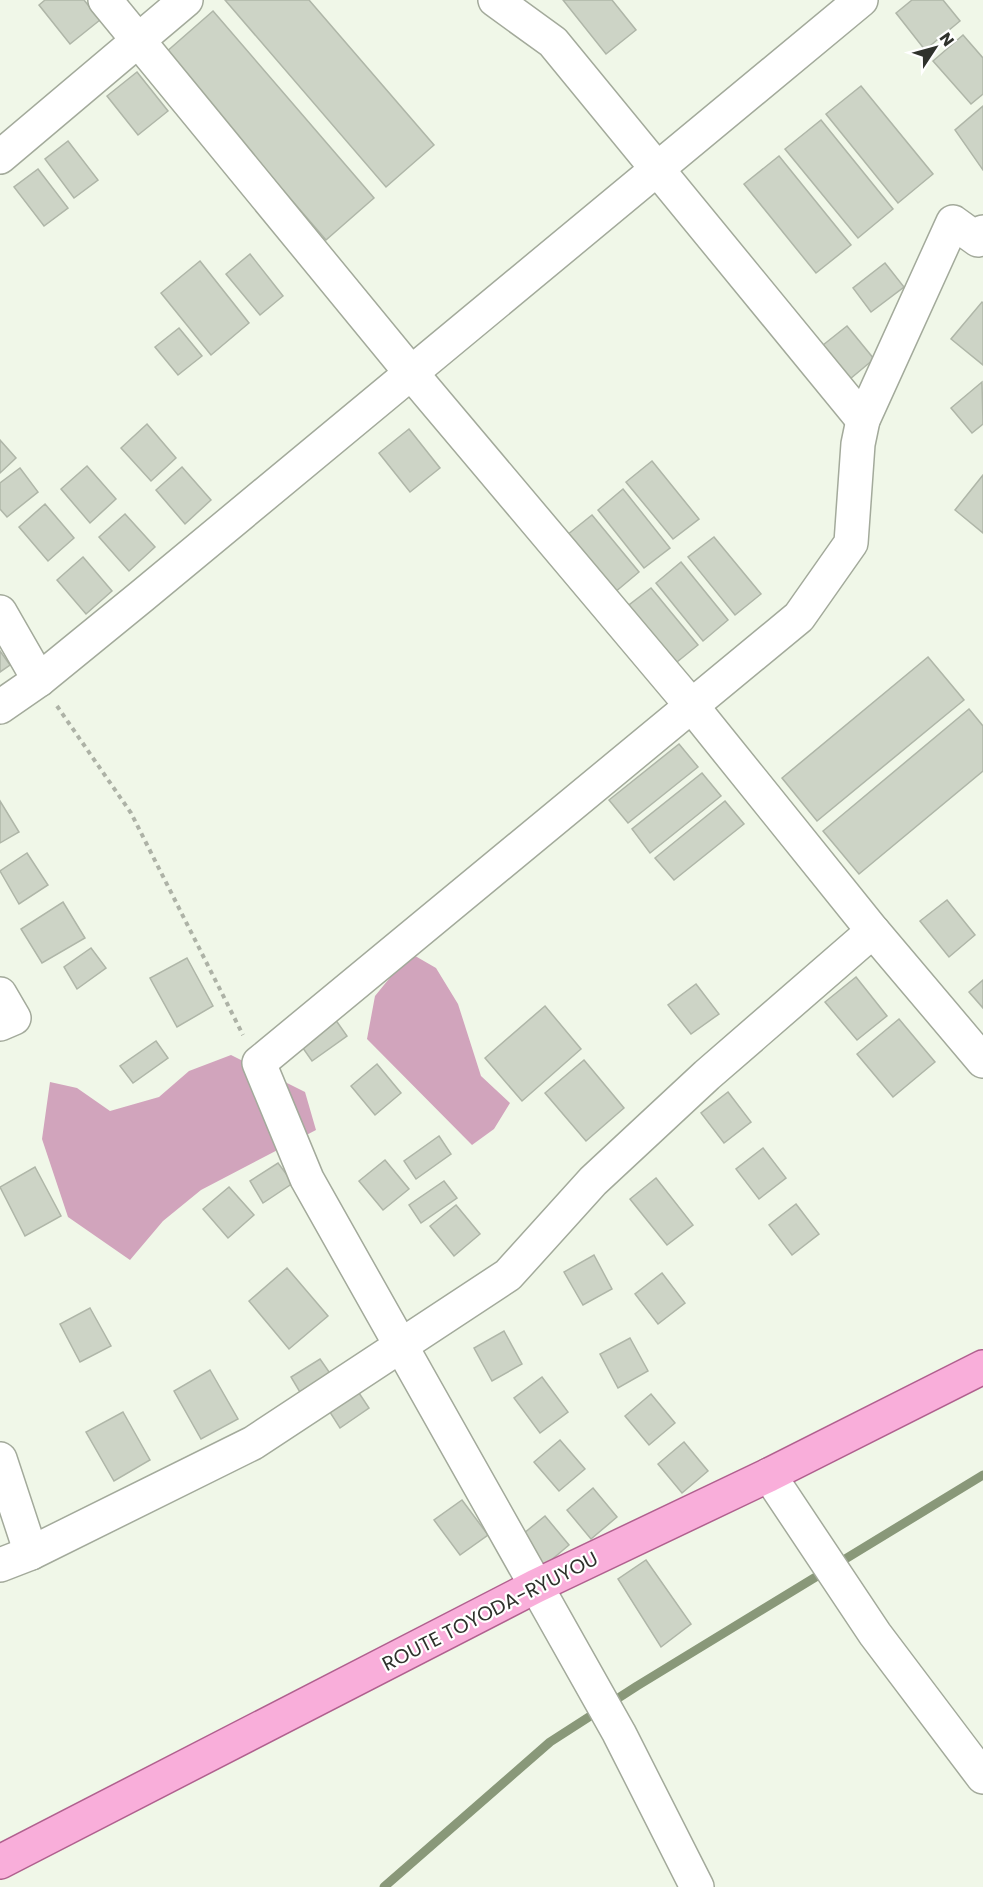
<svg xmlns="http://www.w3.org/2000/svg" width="983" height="1887" font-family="Poppins,sans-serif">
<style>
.forest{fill:#d1a4bc}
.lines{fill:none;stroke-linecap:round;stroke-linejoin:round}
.stream{stroke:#899879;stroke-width:9}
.building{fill:#cdd4c6;stroke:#afb6a8;stroke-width:1.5}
.minor-casing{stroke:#a3aa9b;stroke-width:36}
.major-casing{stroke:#b0608e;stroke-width:36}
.path{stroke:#adb2a6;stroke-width:4;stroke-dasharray:4.5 4.5;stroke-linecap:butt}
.minor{stroke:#fff;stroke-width:33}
.major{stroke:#f9aeda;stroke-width:33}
.labels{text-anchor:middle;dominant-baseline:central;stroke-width:4.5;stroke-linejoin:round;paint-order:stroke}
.street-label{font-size:20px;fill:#2f322c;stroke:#fff}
</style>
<rect width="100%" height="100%" fill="#f0f7e8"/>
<g class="forest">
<polygon points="410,953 436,968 458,1004 481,1076 510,1103 494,1129 472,1145 367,1039 375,996"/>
<polygon points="231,1055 305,1092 316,1130 201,1190 163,1221 130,1260 68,1217 42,1139 50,1082 77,1088 110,1111 159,1097 189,1071"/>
</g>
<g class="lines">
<polyline class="stream" points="384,1887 550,1742 637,1686 983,1475"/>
</g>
<g class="building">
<polygon points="45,0 84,0 100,20 70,44 39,5"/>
<polygon points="225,0 309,0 434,145 386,187"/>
<polygon points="563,0 612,0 636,30 606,54"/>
<polygon points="912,0 943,0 960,21 925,50 896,13"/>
<polygon points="213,11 374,198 326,240 165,53"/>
<polygon points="963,35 983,58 983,94 971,104 933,61"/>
<polygon points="137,72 168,111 138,135 107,96"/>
<polygon points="861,86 933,174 898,203 826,114"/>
<polygon points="983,106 983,170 955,130"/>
<polygon points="821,120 893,209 858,238 785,149"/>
<polygon points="68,141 98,180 74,198 45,159"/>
<polygon points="779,156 851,245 816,273 744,184"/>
<polygon points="38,169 68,208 44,226 14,187"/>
<polygon points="250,254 283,296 260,315 226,274"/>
<polygon points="200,261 249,323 211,355 161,293"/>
<polygon points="885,263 904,287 871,312 853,288"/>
<polygon points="982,302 983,303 983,365 951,339"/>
<polygon points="847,326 874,359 850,379 823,345"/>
<polygon points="179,328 202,356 178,375 155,347"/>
<polygon points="982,382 983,424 972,433 951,408"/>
<polygon points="147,424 176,458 151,481 121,448"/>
<polygon points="409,429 440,468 410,492 379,453"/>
<polygon points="0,440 16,458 0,473"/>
<polygon points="652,461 699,519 673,539 626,482"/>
<polygon points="87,466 116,499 90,523 61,489"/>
<polygon points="182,467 211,500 185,524 156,490"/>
<polygon points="20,468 38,492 7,517 0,509 0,483"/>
<polygon points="983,475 983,533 955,510"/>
<polygon points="623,489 670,548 644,568 598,510"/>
<polygon points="45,504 74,538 48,561 19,527"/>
<polygon points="125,514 155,547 129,571 99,537"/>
<polygon points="592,515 639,572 614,593 567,535"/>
<polygon points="714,537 761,594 735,615 688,557"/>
<polygon points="83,557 112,591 86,614 57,580"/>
<polygon points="681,562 728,620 703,641 656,583"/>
<polygon points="651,588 698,645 672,666 625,608"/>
<polygon points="0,651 10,665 0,672"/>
<polygon points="928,657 964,700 817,821 782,778"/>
<polygon points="969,709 983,726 983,771 859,874 823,831"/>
<polygon points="679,744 698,767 628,823 609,800"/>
<polygon points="702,773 721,796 650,853 632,829"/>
<polygon points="0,801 19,832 0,843"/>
<polygon points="725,801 744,824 674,880 655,858"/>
<polygon points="27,853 48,885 19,904 0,871"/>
<polygon points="947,900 975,935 949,957 920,921"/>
<polygon points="63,902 85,938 42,963 21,929"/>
<polygon points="91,948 106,968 77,989 64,967"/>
<polygon points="187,958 213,1006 177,1027 150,978"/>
<polygon points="856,977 887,1016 857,1040 825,1002"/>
<polygon points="983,980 983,1008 969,992"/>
<polygon points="696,984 719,1014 691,1034 668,1005"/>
<polygon points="545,1006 581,1049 522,1101 485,1058"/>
<polygon points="335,1019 347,1036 312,1061 300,1044"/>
<polygon points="899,1019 935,1062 893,1097 857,1054"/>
<polygon points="156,1041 168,1058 133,1083 120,1066"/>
<polygon points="584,1060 624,1108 586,1141 545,1093"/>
<polygon points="377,1064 401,1093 375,1115 351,1086"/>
<polygon points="728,1092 751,1122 724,1143 701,1113"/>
<polygon points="439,1136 451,1154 416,1179 404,1161"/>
<polygon points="763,1148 786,1178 759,1199 736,1169"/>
<polygon points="385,1160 409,1189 383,1210 359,1181"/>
<polygon points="278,1163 293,1183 263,1203 250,1181"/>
<polygon points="35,1167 61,1216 25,1236 0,1187"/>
<polygon points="656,1178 693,1225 667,1245 630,1199"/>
<polygon points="444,1181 457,1198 421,1223 409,1205"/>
<polygon points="229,1187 254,1215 228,1238 203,1209"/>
<polygon points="796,1204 819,1234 792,1255 769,1225"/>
<polygon points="456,1205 480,1234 454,1256 430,1226"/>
<polygon points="594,1255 612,1289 583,1305 564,1272"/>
<polygon points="287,1268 328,1316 289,1349 249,1301"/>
<polygon points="662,1273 685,1303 658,1324 635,1294"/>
<polygon points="90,1308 111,1346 80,1362 60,1324"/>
<polygon points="504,1331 522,1364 492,1381 474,1348"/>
<polygon points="630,1338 648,1371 618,1388 600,1354"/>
<polygon points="320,1359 334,1379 304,1399 291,1377"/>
<polygon points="210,1370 238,1419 201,1439 174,1391"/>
<polygon points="542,1377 568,1412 540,1433 514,1398"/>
<polygon points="355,1387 369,1408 340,1428 326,1406"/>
<polygon points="651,1394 675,1423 649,1445 625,1416"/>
<polygon points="123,1412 150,1460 114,1481 86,1432"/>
<polygon points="560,1440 585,1469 559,1491 534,1462"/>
<polygon points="684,1442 708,1471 682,1493 658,1464"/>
<polygon points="593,1488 617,1517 591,1539 567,1510"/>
<polygon points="462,1500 488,1535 460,1555 434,1520"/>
<polygon points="545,1516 569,1545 543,1567 518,1538"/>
<polygon points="646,1560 691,1624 661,1647 618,1579"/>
</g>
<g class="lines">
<g class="minor-casing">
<g id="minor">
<polyline points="105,0 412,374 691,705 873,931 983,1061"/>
<polyline points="495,0 553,42 863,420"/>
<polyline points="0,157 186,0"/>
<polyline points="0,612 39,680"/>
<polyline points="0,707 39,680 142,596 861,0"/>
<polyline points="0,994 14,1018 0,1024"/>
<polyline points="0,1459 31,1553"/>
<polyline points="769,1475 875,1634 983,1777"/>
<polyline points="0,1565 31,1553 253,1443 508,1275 593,1181 707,1075 873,931"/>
<polyline points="697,1887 619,1733 307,1179 259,1063 799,617 851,543 858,444 863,420 953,222 978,240 983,232"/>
</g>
</g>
<g class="major-casing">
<polyline id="major" points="0,1862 536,1586 769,1475 983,1367"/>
</g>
<polyline class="path" points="57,706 131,813 243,1035"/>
<use href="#minor" class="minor"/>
<use href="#major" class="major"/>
</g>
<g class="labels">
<g class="street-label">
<text transform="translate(490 1611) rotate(-27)">ROUTE TOYODA-RYUYOU</text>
</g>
</g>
<g transform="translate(935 48) rotate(54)" stroke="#ffffff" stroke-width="4.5" paint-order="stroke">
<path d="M0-4.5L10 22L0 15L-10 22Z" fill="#2f322c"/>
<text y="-9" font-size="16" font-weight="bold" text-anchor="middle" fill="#2f322c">N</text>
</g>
</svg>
